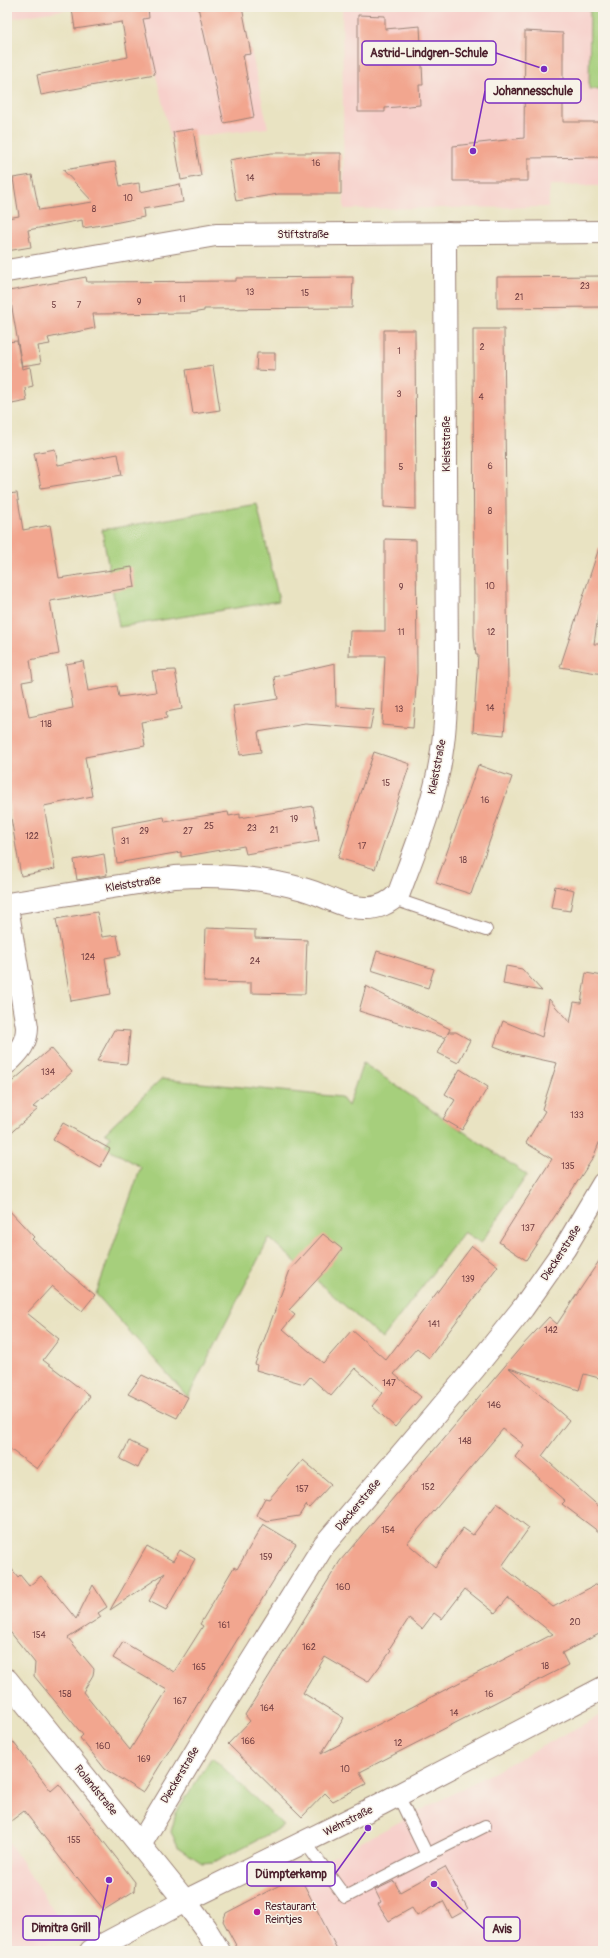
<svg xmlns="http://www.w3.org/2000/svg" width="610" height="1958" font-family="Pangolin,sans-serif">
<style>
.built{fill:#f7d0cb}
.green{fill:#a6cf7b;stroke:#787753}
.building{fill:#f2a68f;fill-rule:evenodd}
.lines{fill:none;stroke-linecap:round;stroke-linejoin:round}
.service-casing{stroke:#9a8176;stroke-width:14}
.minor-casing{stroke:#9a8176;stroke-width:24}
.tertiary-casing{stroke:#9a8176;stroke-width:24}
.service{stroke:#fff;stroke-width:12}
.minor{stroke:#fff;stroke-width:22}
.tertiary{stroke:#fff;stroke-width:22}
.poi-dot{fill:#b5179e;stroke:#f7f3e8;stroke-width:1.5}
.labels{text-anchor:middle;dominant-baseline:central;stroke-width:3;stroke-linejoin:round;paint-order:stroke}
.number-label{font-size:9px;fill:#744144}
.street-label{font-size:11px;fill:#4a1f2b;stroke:#f7f3e8}
.poi-label{font-size:11px;fill:#4a1f2b;stroke:#f7f3e8;text-anchor:start}
.leader{fill:none;stroke:#7b2cbf;stroke-width:1.5}
.callout-dot{fill:#7b2cbf;stroke:#f7f3e8;stroke-width:1.5}
.callout{fill:#f7f3e8;stroke:#7b2cbf;stroke-width:1.5}
.callout-label{font-size:12px;text-anchor:middle;font-weight:bold;fill:#4a1f2b}
</style>
<rect width="100%" height="100%" fill="#f7f3e8"/>
<filter id="ink" filterUnits="userSpaceOnUse"><feTurbulence type="fractalNoise" baseFrequency=".025" numOctaves="2"/><feDisplacementMap in="SourceGraphic" scale="8" xChannelSelector="R" yChannelSelector="G"/><feConvolveMatrix kernelMatrix="1 2 1 2 8 2 1 2 1" color-interpolation-filters="sRGB"/></filter>
<filter id="wash" filterUnits="userSpaceOnUse"><feTurbulence type="fractalNoise" baseFrequency=".012" numOctaves="4" result="noise"/><feDisplacementMap in="SourceGraphic" scale="16" xChannelSelector="R" yChannelSelector="G"/><feGaussianBlur stdDeviation="0.9" result="paint"/><feColorMatrix in="noise" values="0 0 0 0 0 0 0 0 0 0 0 0 0 0 0 0 0 1.4 0 .05"/><feComposite in="paint" operator="in"/></filter>
<g filter="url(#wash)">
<rect width="100%" height="100%" fill="#e9e3c2"/>
<g class="built">
<polygon points="7,7 83,7 7,19"/>
<polygon points="140,7 242,7 268,128 171,139"/>
<polygon points="342,7 603,7 603,186 550,185 548,207 344,209"/>
<polygon points="603,1714 603,1951 326,1951 335,1946 299,1875"/>
<polygon points="7,1839 67,1932 38,1951 7,1951"/>
</g>
<g class="green">
<polygon points="590,7 603,7 603,89 589,89"/>
<polygon points="257,504 279,601 119,627 102,530"/>
<polygon points="363,1063 527,1175 481,1243 464,1232 382,1339 269,1238 188,1397 96,1294 141,1167 105,1147 110,1136 105,1133 161,1079 341,1097 348,1106"/>
<polygon points="212,1757 284,1826 214,1862 202,1863 179,1848 171,1832 176,1813"/>
</g>
<g id="blocks">
<g class="building">
<polygon points="83,7 148,7 149,18 143,19 155,74 41,95 37,75 128,57 122,22 75,29 72,9"/>
<polygon points="198,7 242,7 251,54 243,55 254,117 224,123"/>
<polygon points="358,15 385,16 385,29 420,26 423,85 419,85 420,105 385,108 385,112 358,112"/>
<polygon points="525,31 563,33 563,122 603,122 603,157 528,158 528,181 453,181 453,146 524,138"/>
<polygon points="193,129 201,176 181,180 173,132"/>
<polygon points="272,153 341,153 341,194 278,194 236,201 229,160"/>
<polygon points="115,162 120,186 139,183 140,192 180,184 183,202 143,209 144,217 114,223 83,228 82,220 28,230 31,247 7,251 7,218 19,216 13,178 32,175 39,210 93,202 63,170"/>
<polygon points="603,276 603,307 497,308 497,277"/>
<polygon points="86,277 87,282 236,281 236,278 353,277 352,308 204,309 204,311 191,313 93,314 95,328 48,338 50,344 38,346 41,363 22,366 9,291"/>
<polygon points="473,329 504,329 508,685 504,735 473,732 478,655 476,655 474,636"/>
<polygon points="384,330 415,330 416,509 384,507"/>
<polygon points="17,341 22,369 30,367 33,386 25,388 27,401 7,405 7,342"/>
<polygon points="257,353 275,353 275,371 256,370"/>
<polygon points="213,366 220,410 193,414 186,370"/>
<polygon points="55,449 58,465 118,454 122,475 41,488 34,453"/>
<polygon points="17,493 23,530 50,525 59,578 132,567 135,587 50,601 59,654 30,660 33,680 22,682 29,717 73,708 66,664 83,661 88,691 117,686 119,697 156,692 152,671 175,670 182,709 166,712 167,718 141,722 145,746 85,757 92,796 44,806 55,869 21,876 7,795 7,494"/>
<polygon points="385,539 416,540 417,673 413,728 382,725 385,656 349,656 350,631 385,631"/>
<polygon points="599,548 603,548 603,601 598,616 594,644 603,644 603,674 560,667"/>
<polygon points="335,663 336,706 374,709 370,729 305,724 258,732 261,752 240,755 233,706 278,699 274,677"/>
<polygon points="374,752 410,764 375,869 338,858"/>
<polygon points="478,765 512,777 471,894 436,883"/>
<polygon points="313,806 319,841 246,854 244,846 181,857 181,852 117,863 112,827 164,817 165,822 228,812 229,816 240,814 240,818"/>
<polygon points="104,854 107,875 77,880 74,860"/>
<polygon points="555,886 574,890 570,911 551,908"/>
<polygon points="97,912 102,937 117,935 121,955 105,958 111,994 71,1001 56,919"/>
<polygon points="206,928 255,930 255,938 307,940 305,994 251,993 251,983 204,982"/>
<polygon points="377,951 434,969 428,988 371,970"/>
<polygon points="506,966 522,969 542,991 503,984"/>
<polygon points="586,973 603,976 603,1133 593,1158 526,1260 499,1242 552,1159 526,1143 545,1111 542,1109 557,1063 515,1054 494,1046 503,1021 542,1037 549,999 570,1023 574,1002 581,1003"/>
<polygon points="366,986 450,1029 446,1037 449,1032 456,1032 470,1040 458,1063 438,1053 446,1038 359,1011"/>
<polygon points="114,1030 130,1031 127,1064 97,1061"/>
<polygon points="51,1048 72,1072 33,1107 38,1109 7,1136 7,1086"/>
<polygon points="460,1069 488,1087 462,1130 443,1119 455,1100 445,1094"/>
<polygon points="63,1123 110,1149 100,1167 53,1140"/>
<polygon points="7,1208 34,1237 32,1239 64,1269 95,1295 82,1311 52,1286 27,1313 59,1339 43,1360 90,1396 37,1469 7,1447"/>
<polygon points="323,1234 342,1249 326,1270 289,1310 295,1315 283,1329 323,1363 352,1330 386,1360 472,1246 498,1266 429,1358 417,1348 394,1374 421,1397 395,1427 372,1406 383,1393 355,1368 331,1396 310,1377 304,1384 256,1370 257,1365 255,1364 290,1270"/>
<path d="M603,1255V1379L584,1374L579,1390L509,1368L569,1420L542,1456L603,1510V1535L562,1504L565,1501L515,1457L524,1445L503,1429L407,1543L435,1567L463,1528L473,1535L497,1503L529,1528L502,1566L553,1607L603,1581V1632L562,1653L568,1665L360,1772L366,1784L333,1801L325,1793L302,1817L228,1744L250,1721L245,1715L340,1561L521,1347L549,1317L557,1324ZM465,1589L495,1613L508,1598L553,1634L321,1754L344,1718L303,1693L325,1657L368,1682L391,1651L389,1649L409,1618L422,1629L434,1613L442,1619Z"/>
<polygon points="142,1375 188,1397 177,1418 128,1394"/>
<polygon points="129,1441 147,1450 138,1468 120,1459"/>
<polygon points="303,1460 331,1484 321,1495 309,1508 306,1505 299,1516 267,1521 256,1515 265,1498 269,1499"/>
<polygon points="263,1524 296,1544 143,1793 105,1769 80,1738 83,1735 34,1676 35,1663 7,1628 7,1563 18,1577 20,1575 29,1586 41,1576 76,1619 93,1585 107,1607 98,1613 101,1617 68,1638 94,1669 93,1675 83,1692 130,1750 167,1690 113,1658 123,1642 174,1672 203,1626 200,1624 234,1567 237,1569"/>
<polygon points="147,1546 173,1561 180,1550 195,1559 166,1610 149,1601 165,1573 110,1610"/>
<polygon points="7,1734 51,1791 59,1784 135,1882 134,1891 104,1910 77,1877 76,1878 24,1811 7,1824"/>
<polygon points="445,1867 468,1909 452,1918 443,1901 417,1916 412,1908 389,1921 378,1904 381,1902 375,1890 394,1881 400,1892"/>
<polygon points="299,1875 338,1951 239,1951 223,1921 226,1913"/>
</g>
</g>
</g>
<g filter="url(#ink)">
<use href="#blocks" fill-opacity="0" stroke="#9a8176" stroke-width="1"/>
<g class="lines">
<g class="service-casing">
<g id="service">
<polyline points="394,899 486,930"/>
<polyline points="398,1795 427,1855 485,1826"/>
<polyline points="305,1842 345,1897 427,1855"/>
</g>
</g>
<g class="minor-casing">
<g id="minor">
<polyline points="7,271 216,235 603,232"/>
<path d="M7,904L175,877C219,874 260,877 303,889C324,894 341,908 364,908C377,909 390,903 399,893C416,847 436,799 442,750C446,726 446,701 447,677L445,247L447,233"/>
<path d="M7,907L27,1027C27,1043 19,1052 7,1063"/>
<polyline points="7,1680 185,1901 205,1928 219,1951"/>
<polyline points="140,1845 219,1713 324,1545 474,1369 523,1308 565,1248 603,1184"/>
</g>
</g>
<g class="tertiary-casing">
<polyline id="tertiary" points="91,1951 185,1901 381,1804 603,1688"/>
</g>
<use href="#service" class="service"/>
<use href="#minor" class="minor"/>
<use href="#tertiary" class="tertiary"/>
</g>
</g>
<circle class="poi-dot" cx="257" cy="1912" r="4"/>
<g class="labels">
<g class="number-label">
<text x="316" y="163">16</text>
<text x="250" y="178">14</text>
<text x="128" y="198">10</text>
<text x="94" y="209">8</text>
<text x="585" y="286">23</text>
<text x="250" y="292">13</text>
<text x="305" y="293">15</text>
<text x="519" y="297">21</text>
<text x="182" y="299">11</text>
<text x="139" y="302">9</text>
<text x="54" y="305">5</text>
<text x="79" y="305">7</text>
<text x="482" y="347">2</text>
<text x="399" y="351">1</text>
<text x="399" y="394">3</text>
<text x="481" y="397">4</text>
<text x="490" y="466">6</text>
<text x="401" y="467">5</text>
<text x="490" y="511">8</text>
<text x="490" y="586">10</text>
<text x="401" y="587">9</text>
<text x="401" y="632">11</text>
<text x="491" y="632">12</text>
<text x="490" y="708">14</text>
<text x="399" y="709">13</text>
<text x="46" y="724">118</text>
<text x="386" y="783">15</text>
<text x="485" y="800">16</text>
<text x="294" y="819">19</text>
<text x="209" y="826">25</text>
<text x="252" y="828">23</text>
<text x="274" y="830">21</text>
<text x="144" y="831">29</text>
<text x="188" y="831">27</text>
<text x="32" y="836">122</text>
<text x="125" y="841">31</text>
<text x="362" y="846">17</text>
<text x="463" y="860">18</text>
<text x="88" y="957">124</text>
<text x="255" y="961">24</text>
<text x="48" y="1072">134</text>
<text x="577" y="1115">133</text>
<text x="568" y="1166">135</text>
<text x="528" y="1228">137</text>
<text x="468" y="1279">139</text>
<text x="434" y="1324">141</text>
<text x="551" y="1330">142</text>
<text x="389" y="1383">147</text>
<text x="494" y="1405">146</text>
<text x="465" y="1441">148</text>
<text x="428" y="1487">152</text>
<text x="302" y="1489">157</text>
<text x="388" y="1530">154</text>
<text x="266" y="1557">159</text>
<text x="343" y="1587">160</text>
<text x="575" y="1622">20</text>
<text x="224" y="1625">161</text>
<text x="39" y="1635">154</text>
<text x="309" y="1647">162</text>
<text x="545" y="1666">18</text>
<text x="199" y="1667">165</text>
<text x="65" y="1694">158</text>
<text x="489" y="1694">16</text>
<text x="180" y="1701">167</text>
<text x="267" y="1708">164</text>
<text x="454" y="1713">14</text>
<text x="248" y="1741">166</text>
<text x="398" y="1743">12</text>
<text x="103" y="1746">160</text>
<text x="144" y="1759">169</text>
<text x="345" y="1769">10</text>
<text x="74" y="1840">155</text>
</g>
<g class="street-label">
<text x="303" y="234">Stiftstraße</text>
<text transform="translate(446 444) rotate(-90)">Kleiststraße</text>
<text transform="translate(437 767) rotate(-79)">Kleiststraße</text>
<text transform="translate(133 884) rotate(-9)">Kleiststraße</text>
<text transform="translate(561 1253) rotate(-57)">Dieckerstraße</text>
<text transform="translate(358 1505) rotate(-50)">Dieckerstraße</text>
<text transform="translate(180 1775) rotate(-59)">Dieckerstraße</text>
<text transform="translate(96 1790) rotate(51)">Rolandstraße</text>
<text transform="translate(348 1821) rotate(-27)">Wehrstraße</text>
</g>
<g class="poi-label">
<text x="265" y="1906">Restaurant<tspan x="265" dy="13">Reintjes</tspan></text>
</g>
</g>
<path class="leader" d="M544 69L496 53M473 151L485 91M368 1828L335 1874M109 1880L99 1928M434 1884L484 1929"/>
<g class="callout-dot">
<circle cx="544" cy="69" r="4"/>
<circle cx="473" cy="151" r="4"/>
<circle cx="368" cy="1828" r="4"/>
<circle cx="109" cy="1880" r="4"/>
<circle cx="434" cy="1884" r="4"/>
</g>
<g class="callout">
<rect x="362" y="41" width="134" height="24" rx="4"/>
<rect x="485" y="79" width="96" height="24" rx="4"/>
<rect x="247" y="1862" width="88" height="24" rx="4"/>
<rect x="23" y="1916" width="76" height="24" rx="4"/>
<rect x="484" y="1917" width="36" height="24" rx="4"/>
</g>
<g class="callout-label">
<text x="429" y="57">Astrid-Lindgren-Schule</text>
<text x="533" y="95">Johannesschule</text>
<text x="291" y="1878">Dümpterkamp</text>
<text x="61" y="1932">Dimitra Grill</text>
<text x="502" y="1933">Avis</text>
</g>
<rect width="610" height="1958" fill="none" stroke="#f7f3e8" stroke-width="24"/>
</svg>
